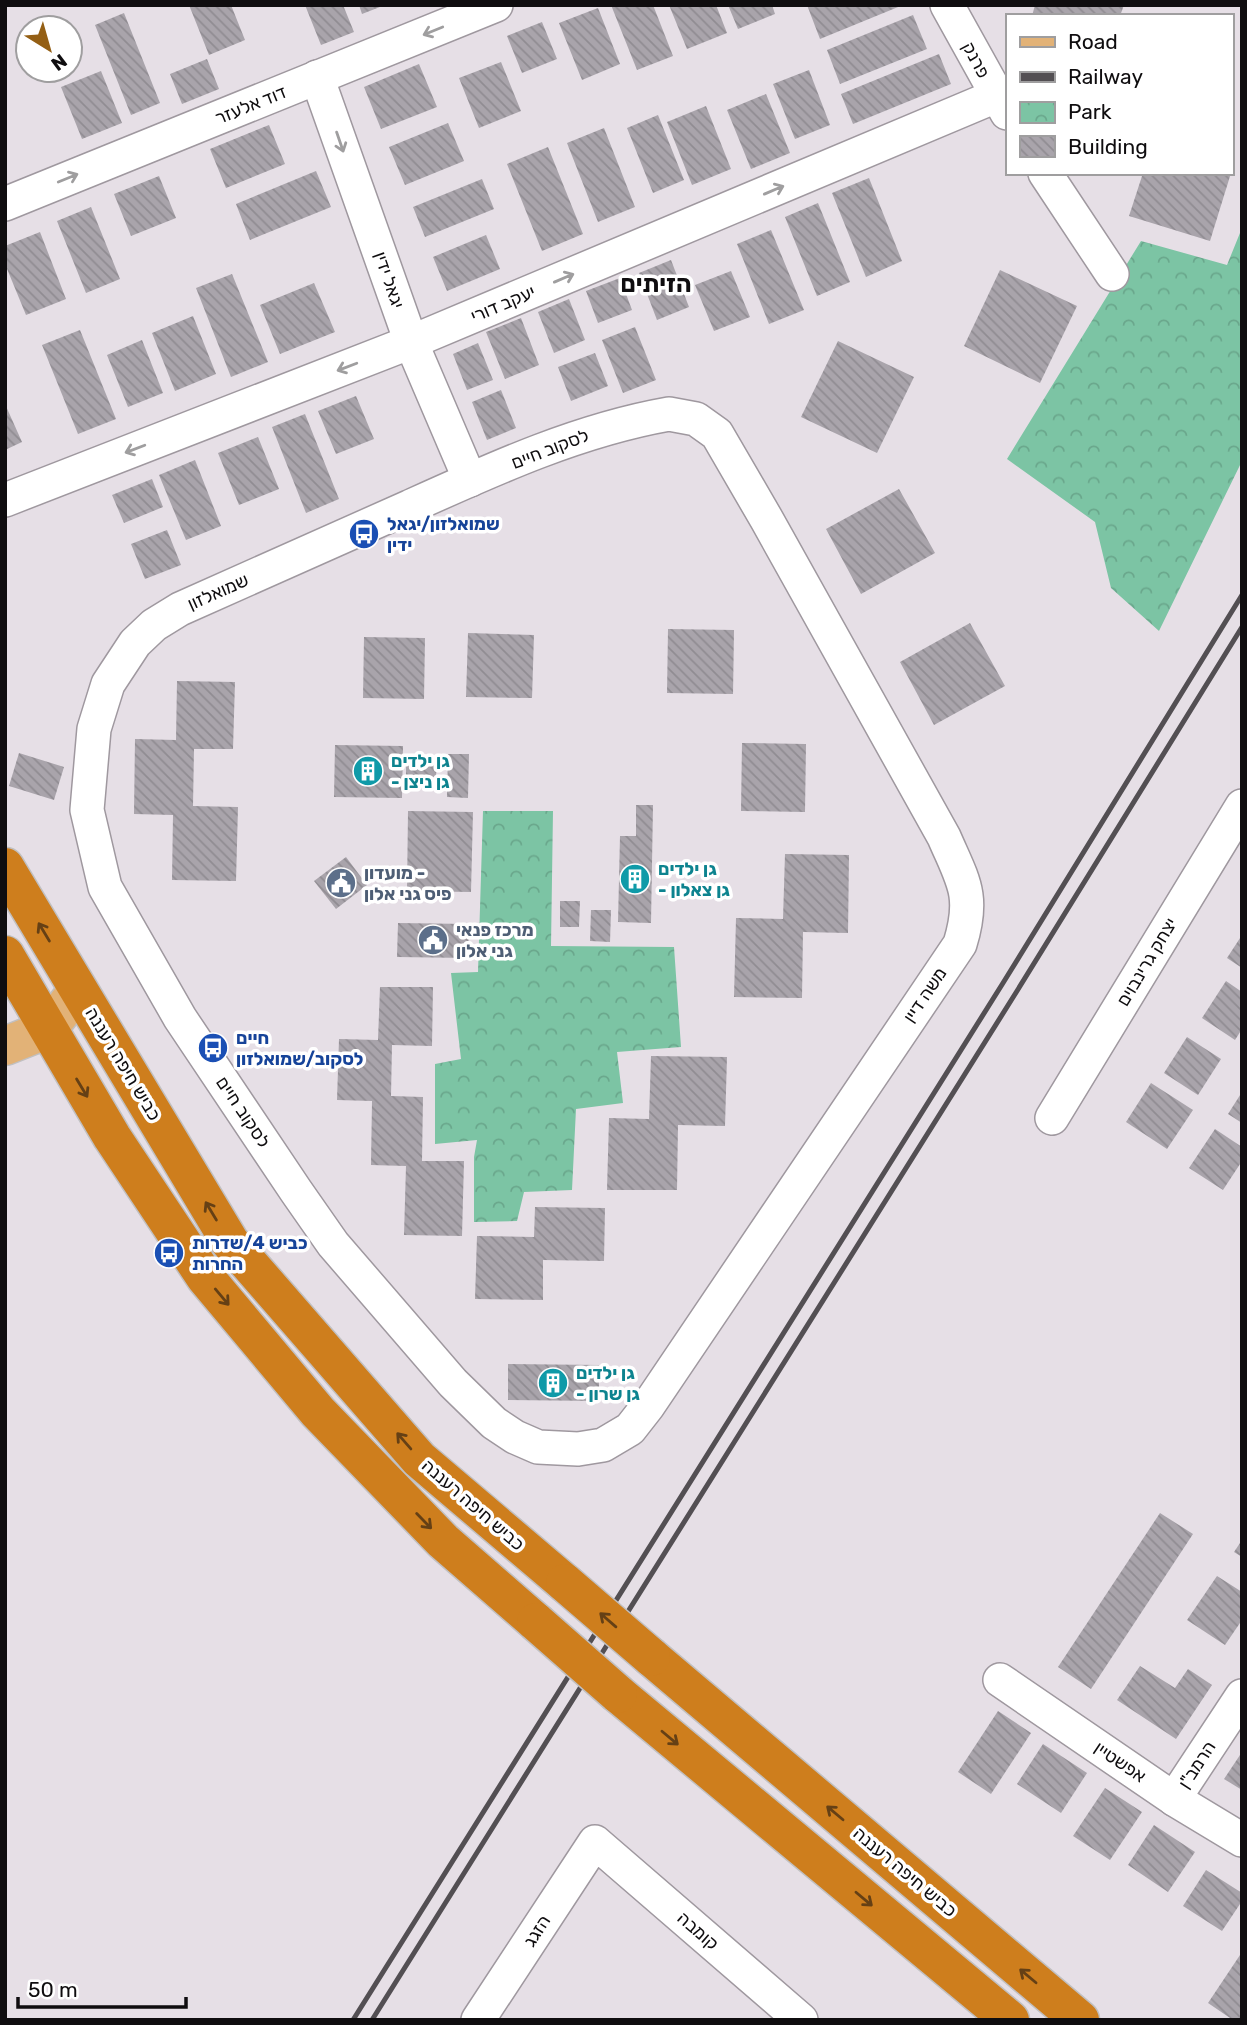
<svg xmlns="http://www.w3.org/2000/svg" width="1247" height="2025" font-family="Rubik,'Noto Sans Hebrew',sans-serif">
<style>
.park{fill:url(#park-crowns)}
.building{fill:url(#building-back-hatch)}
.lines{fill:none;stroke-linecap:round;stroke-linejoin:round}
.minor-casing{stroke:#9f989f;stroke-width:36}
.major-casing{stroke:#c1c0c1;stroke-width:41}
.highway-casing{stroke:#c1c0c1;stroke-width:41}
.minor{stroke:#fff;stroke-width:33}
.major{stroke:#e2b277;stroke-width:38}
.highway{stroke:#ce7e1d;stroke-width:38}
.rail{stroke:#534f53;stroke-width:5}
.highway-bridge-casing{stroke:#c1c0c1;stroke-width:41;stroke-linecap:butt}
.highway-bridge{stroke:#ce7e1d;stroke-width:38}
.oneway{stroke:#9f9e9f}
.oneway2{stroke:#654015}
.labels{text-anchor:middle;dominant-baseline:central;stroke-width:7;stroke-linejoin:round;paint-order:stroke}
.street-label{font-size:18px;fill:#0f0d0f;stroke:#fff}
.transit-label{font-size:18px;font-weight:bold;fill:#164399;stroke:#fff;text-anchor:start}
.culture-label{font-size:18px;font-weight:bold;fill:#0d838f;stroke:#fff;text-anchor:start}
.service-label{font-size:18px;font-weight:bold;fill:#4e5e75;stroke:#fff;text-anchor:start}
.district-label{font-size:24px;font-weight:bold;fill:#0f0d0f;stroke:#fff}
</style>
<defs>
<pattern id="park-crowns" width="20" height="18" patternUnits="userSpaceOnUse" patternTransform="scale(1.75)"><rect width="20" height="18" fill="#7cc4a4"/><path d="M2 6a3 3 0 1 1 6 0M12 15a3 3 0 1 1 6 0" fill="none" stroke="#6aa78c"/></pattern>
<pattern id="building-back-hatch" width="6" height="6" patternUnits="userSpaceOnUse" patternTransform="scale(1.75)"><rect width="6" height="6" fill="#a9a4ab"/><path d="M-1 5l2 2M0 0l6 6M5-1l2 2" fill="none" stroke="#908c92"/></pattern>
</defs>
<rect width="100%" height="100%" fill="#e6dfe6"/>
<g class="park">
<polygon points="1242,228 1242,461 1159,631 1111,588 1095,522 1007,459 1141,241 1227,265"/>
<polygon points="483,811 553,811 551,946 674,947 681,1047 617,1052 623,1103 576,1109 572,1190 524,1192 517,1221 474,1222 474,1157 477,1140 435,1144 435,1064 461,1059 451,973 478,972"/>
</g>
<g class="building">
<polygon points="189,5 231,5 245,40 209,55"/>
<polygon points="305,5 343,5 354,32 321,45"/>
<polygon points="359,5 385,5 362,14"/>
<polygon points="611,5 653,5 673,56 637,70"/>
<polygon points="669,5 716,5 727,33 687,49"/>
<polygon points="728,5 772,5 775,14 738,29"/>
<polygon points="807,5 903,5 820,39"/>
<polygon points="1035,5 1124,5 1120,16 1032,16"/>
<polygon points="598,8 620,64 582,80 559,23"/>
<polygon points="124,13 160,103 131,115 95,25"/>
<polygon points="913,15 927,49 840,84 827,50"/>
<polygon points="542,22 557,59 522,73 507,36"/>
<polygon points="939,54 951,84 853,124 841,94"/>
<polygon points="207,59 219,89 182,104 170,74"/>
<polygon points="501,62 521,111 479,128 459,78"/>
<polygon points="419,64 437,107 381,129 364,87"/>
<polygon points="809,70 830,125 795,139 773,84"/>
<polygon points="101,71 122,123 82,139 61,87"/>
<polygon points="766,94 790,153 751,169 727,110"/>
<polygon points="706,106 731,169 692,185 667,122"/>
<polygon points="658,115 684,180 653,193 627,128"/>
<polygon points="448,123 464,161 405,185 389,147"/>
<polygon points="269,125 285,164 226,188 210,149"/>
<polygon points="604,128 635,207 598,222 567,143"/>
<polygon points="548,147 583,234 542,251 507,164"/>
<polygon points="316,171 331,207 250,240 236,204"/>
<polygon points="1143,173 1231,173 1210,241 1129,216"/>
<polygon points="159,176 176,218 131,236 114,194"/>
<polygon points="869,178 902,261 866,277 832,193"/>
<polygon points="482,179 494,209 425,237 413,207"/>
<polygon points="818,203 850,282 817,296 785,217"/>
<polygon points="91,207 120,279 86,293 57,221"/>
<polygon points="771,230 804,310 769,324 737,244"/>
<polygon points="40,232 66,299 26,315 5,264 5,246"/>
<polygon points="486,235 500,269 447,291 433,257"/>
<polygon points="671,260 689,307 657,320 639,273"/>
<polygon points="1000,270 1077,306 1040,383 964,346"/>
<polygon points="731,271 750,317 714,331 695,285"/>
<polygon points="232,274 268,362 231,377 196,288"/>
<polygon points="620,278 632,310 598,323 586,291"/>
<polygon points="314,283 335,332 280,354 260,305"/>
<polygon points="569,299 585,340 554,353 538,312"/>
<polygon points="193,316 216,374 175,391 152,333"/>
<polygon points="521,318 539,365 505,379 486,332"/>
<polygon points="635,327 656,380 623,393 602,340"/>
<polygon points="80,330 116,419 78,434 42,345"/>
<polygon points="142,340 163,393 128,407 107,355"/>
<polygon points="838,341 914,377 877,453 801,417"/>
<polygon points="478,343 493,380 467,390 453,354"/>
<polygon points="595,353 608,386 571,401 558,367"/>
<polygon points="501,390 516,428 487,440 472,402"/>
<polygon points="356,396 374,439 336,454 318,411"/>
<polygon points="5,404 22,442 5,450"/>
<polygon points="305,414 339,499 306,513 272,427"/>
<polygon points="258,437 279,489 239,505 218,453"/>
<polygon points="195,460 221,526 186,540 159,475"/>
<polygon points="152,479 163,507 124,523 112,495"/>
<polygon points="899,489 935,553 861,594 826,529"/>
<polygon points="167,530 181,565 145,579 131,544"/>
<polygon points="970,623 1005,686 934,725 900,662"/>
<polygon points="668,629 734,630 733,694 667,693"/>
<polygon points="468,633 534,635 532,698 466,697"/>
<polygon points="364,637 425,638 424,699 363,698"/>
<polygon points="177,681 235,682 233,749 194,749 193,806 238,807 236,881 172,880 173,815 134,814 135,739 176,740"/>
<polygon points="742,743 806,744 805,812 741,811"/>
<polygon points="335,745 403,746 402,798 334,797"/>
<polygon points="19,753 64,767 54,800 9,786"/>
<polygon points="448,754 469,754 468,798 447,797"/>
<polygon points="406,755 437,756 436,777 406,777"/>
<polygon points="636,805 653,805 651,923 618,922 620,836 636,836"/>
<polygon points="408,811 473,812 471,892 407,891"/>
<polygon points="785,854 849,855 848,933 803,932 802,998 734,997 736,918 783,919"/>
<polygon points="346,857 367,885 336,909 314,881"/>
<polygon points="560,901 580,901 579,927 560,927"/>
<polygon points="591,910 611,910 610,942 590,941"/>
<polygon points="398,923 469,924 468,958 397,957"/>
<polygon points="1242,935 1242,968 1227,958"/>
<polygon points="1226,981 1242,992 1242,1029 1235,1040 1202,1018"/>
<polygon points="380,987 433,987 432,1046 392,1045 391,1096 423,1097 422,1161 464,1161 462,1236 404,1235 406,1166 371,1165 372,1101 337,1100 339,1039 378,1040"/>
<polygon points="1187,1037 1221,1059 1198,1095 1164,1073"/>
<polygon points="651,1056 727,1057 725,1126 678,1125 677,1190 607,1190 609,1118 649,1119"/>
<polygon points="1151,1083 1193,1110 1167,1149 1126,1122"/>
<polygon points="1242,1092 1242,1123 1228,1114"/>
<polygon points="1215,1129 1242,1147 1242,1161 1223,1190 1189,1168"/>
<polygon points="535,1207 605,1208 604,1261 543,1260 543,1300 475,1299 477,1236 534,1237"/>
<polygon points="508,1364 599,1365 599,1401 508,1400"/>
<polygon points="1160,1513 1193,1534 1091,1689 1058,1667"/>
<polygon points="1242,1540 1242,1557 1234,1552"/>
<polygon points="1217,1576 1242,1592 1242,1620 1225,1645 1187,1620"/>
<polygon points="1140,1666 1175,1688 1188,1669 1212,1685 1176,1739 1117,1700"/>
<polygon points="998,1711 1031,1733 991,1794 958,1772"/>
<polygon points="1043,1744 1087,1773 1061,1813 1017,1784"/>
<polygon points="1242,1752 1242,1790 1224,1779"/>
<polygon points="1105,1788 1142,1812 1110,1860 1073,1836"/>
<polygon points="1154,1825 1195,1852 1168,1892 1128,1865"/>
<polygon points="1206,1870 1242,1893 1242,1901 1222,1931 1183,1906"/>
<polygon points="1242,1952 1242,2020 1233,2020 1208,2003"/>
</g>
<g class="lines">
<g class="minor-casing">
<g id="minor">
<polyline points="947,5 1007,113"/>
<polyline points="317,77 411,342 470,480"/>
<polyline points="1045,173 1112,274"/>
<polyline points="5,204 496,5"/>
<path d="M669,414L696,419L717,434L767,520L944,837C963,881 975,895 960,944L648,1406L630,1429L603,1445L578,1449L538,1447L515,1437L494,1423L453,1383L333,1244L296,1191L180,1018L105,887L87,810L94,729L108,684L135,643L154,625L180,609C256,575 332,541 409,507C493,469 578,430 669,414Z"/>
<polyline points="5,500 411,342 996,96"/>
<polyline points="1052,1118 1242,806"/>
<polyline points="1000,1680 1174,1799 1242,1840"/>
<polyline points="1174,1799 1242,1696"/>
<polyline points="478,2020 595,1842 801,2020"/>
</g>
</g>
<g class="major-casing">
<polyline id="major" points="5,1046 48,1029 78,990"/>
</g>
<g class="highway-casing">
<g id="highway">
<polyline points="5,867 230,1242 419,1459 565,1583"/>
<polyline points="5,955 112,1137 205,1277 318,1412 443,1541 536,1622"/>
<polyline points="651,1657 1080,2020"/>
<polyline points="618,1694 1010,2020"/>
</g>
</g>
<use href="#minor" class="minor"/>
<use href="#major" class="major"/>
<use href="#highway" class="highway"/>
<g class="rail">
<polyline points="353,2020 1003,983 1242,595"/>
<polyline points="372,2020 1017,991 1242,627"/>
</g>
<g class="highway-bridge-casing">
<g id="highway-bridge">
<polyline points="565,1583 651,1657"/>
<polyline points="536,1622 618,1694"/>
</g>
</g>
<use href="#highway-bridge" class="highway-bridge"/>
</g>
<defs><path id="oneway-shaft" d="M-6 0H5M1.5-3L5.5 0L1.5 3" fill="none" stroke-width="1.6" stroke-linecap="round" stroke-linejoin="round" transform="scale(1.75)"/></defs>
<g class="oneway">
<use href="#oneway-shaft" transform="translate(433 31) rotate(158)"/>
<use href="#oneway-shaft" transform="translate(340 142) rotate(71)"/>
<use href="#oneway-shaft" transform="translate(68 178) rotate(-22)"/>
<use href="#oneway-shaft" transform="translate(774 190) rotate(-23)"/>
<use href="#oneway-shaft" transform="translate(564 278) rotate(-23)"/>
<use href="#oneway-shaft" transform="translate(347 367) rotate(159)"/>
<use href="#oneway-shaft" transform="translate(135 449) rotate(159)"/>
</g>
<g class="oneway2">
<use href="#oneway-shaft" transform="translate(44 932) rotate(-121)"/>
<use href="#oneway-shaft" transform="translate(82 1088) rotate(59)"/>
<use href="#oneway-shaft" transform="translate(211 1211) rotate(-121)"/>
<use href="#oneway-shaft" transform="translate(222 1297) rotate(50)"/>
<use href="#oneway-shaft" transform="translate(404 1441) rotate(-131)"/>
<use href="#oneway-shaft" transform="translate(424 1521) rotate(46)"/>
<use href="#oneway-shaft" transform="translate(608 1620) rotate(-139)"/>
<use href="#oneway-shaft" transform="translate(670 1738) rotate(40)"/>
<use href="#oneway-shaft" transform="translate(835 1813) rotate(-140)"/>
<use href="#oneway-shaft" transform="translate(864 1899) rotate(40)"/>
<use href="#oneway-shaft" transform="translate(1028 1976) rotate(-140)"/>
</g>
<defs>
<g id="bus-disc" transform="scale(1.575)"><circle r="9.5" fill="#1a4fb4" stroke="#fff"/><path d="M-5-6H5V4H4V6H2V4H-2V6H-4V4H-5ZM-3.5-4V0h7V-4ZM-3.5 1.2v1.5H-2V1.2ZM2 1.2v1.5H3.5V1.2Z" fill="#fff"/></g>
<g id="building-disc" transform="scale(1.575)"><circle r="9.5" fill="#0f9aa8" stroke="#fff"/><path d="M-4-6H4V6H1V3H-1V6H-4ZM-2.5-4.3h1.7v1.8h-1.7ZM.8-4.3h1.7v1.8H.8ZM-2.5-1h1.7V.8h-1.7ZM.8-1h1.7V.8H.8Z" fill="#fff"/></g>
<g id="civic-disc" transform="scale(1.575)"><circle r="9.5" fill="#5c6f8a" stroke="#fff"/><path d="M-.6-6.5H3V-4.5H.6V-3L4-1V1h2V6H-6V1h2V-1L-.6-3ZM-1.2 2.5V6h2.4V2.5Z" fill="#fff"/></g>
</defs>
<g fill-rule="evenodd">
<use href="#bus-disc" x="364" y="534"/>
<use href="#building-disc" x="368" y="771"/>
<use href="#building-disc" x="635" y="879"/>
<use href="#civic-disc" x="341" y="883"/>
<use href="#civic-disc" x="433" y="940"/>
<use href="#bus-disc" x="213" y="1048"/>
<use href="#bus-disc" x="169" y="1253"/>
<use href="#building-disc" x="553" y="1383"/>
</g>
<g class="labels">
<g class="street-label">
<text transform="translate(976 60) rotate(62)">פרנק</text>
<text transform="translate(251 105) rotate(-22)">דוד אלעזר</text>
<text transform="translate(389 280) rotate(71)">יגאל ידין</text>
<text transform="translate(503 304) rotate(-23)">יעקב דורי</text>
<text transform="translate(550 449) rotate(-21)">לסקוב חיים</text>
<text transform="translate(218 592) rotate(-24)">שמואלזון</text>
<text transform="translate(1147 962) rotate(-59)">יצחק גרינבוים</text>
<text transform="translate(925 995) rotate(-56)">משה דיין</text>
<text transform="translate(123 1064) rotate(59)">כביש חיפה רעננה</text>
<text transform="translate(243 1112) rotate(56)">לסקוב חיים</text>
<text transform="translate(473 1505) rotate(41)">כביש חיפה רעננה</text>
<text transform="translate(1120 1762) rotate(34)">אפשטיין</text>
<text transform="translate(1197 1765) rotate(-57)">הרמב"ן</text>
<text transform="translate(905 1872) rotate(40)">כביש חיפה רעננה</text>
<text transform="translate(537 1931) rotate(-57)">הזגג</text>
<text transform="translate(698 1931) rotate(41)">קומבה</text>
</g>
<g class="transit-label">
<text x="387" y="524">שמואלזון/יגאל<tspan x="387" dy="21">ידין</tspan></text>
<text x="236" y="1038">חיים<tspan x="236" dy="21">לסקוב/שמואלזון</tspan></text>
<text x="192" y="1243">כביש 4/שדרות<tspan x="192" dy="21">החרות</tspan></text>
</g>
<g class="culture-label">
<text x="391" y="761">גן ילדים<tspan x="391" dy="21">- גן ניצן</tspan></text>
<text x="658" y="869">גן ילדים<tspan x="658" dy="21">- גן צאלון</tspan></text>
<text x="576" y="1373">גן ילדים<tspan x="576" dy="21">- גן שרון</tspan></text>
</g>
<g class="service-label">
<text x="364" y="873">מועדון -<tspan x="364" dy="21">פיס גני אלון</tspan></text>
<text x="456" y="930">מרכז פנאי<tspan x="456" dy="21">גני אלון</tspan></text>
</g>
<g class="district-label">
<text x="656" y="284">הזיתים</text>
</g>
</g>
<rect width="1247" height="2025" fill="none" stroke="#0f0d0f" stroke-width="14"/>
<rect x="1006" y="14" width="228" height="161" fill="#ffffff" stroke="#9f9e9f" stroke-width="2"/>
<rect x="1020" y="37" width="35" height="10" fill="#e2b277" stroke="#9f9e9f" stroke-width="2"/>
<text x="1068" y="49" font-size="21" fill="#0f0d0f">Road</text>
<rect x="1020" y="72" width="35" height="10" fill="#534f53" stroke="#9f9e9f" stroke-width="2"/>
<text x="1068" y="84" font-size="21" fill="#0f0d0f">Railway</text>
<rect x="1020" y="102" width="35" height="21" fill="url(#park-crowns)" stroke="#9f9e9f" stroke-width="2"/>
<text x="1068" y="119" font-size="21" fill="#0f0d0f">Park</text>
<rect x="1020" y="136" width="35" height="21" fill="url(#building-back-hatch)" stroke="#9f9e9f" stroke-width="2"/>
<text x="1068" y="154" font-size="21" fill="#0f0d0f">Building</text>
<g transform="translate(49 49) rotate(143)"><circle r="33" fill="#ffffff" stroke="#9f9e9f" stroke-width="2"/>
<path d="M0-5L12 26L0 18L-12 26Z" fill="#945f14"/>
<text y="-10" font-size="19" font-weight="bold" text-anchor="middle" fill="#0f0d0f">N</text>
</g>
<path d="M18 1997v10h168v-10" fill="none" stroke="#0f0d0f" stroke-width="3.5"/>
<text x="28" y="1997" font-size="21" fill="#0f0d0f" stroke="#ffffff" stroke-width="5" paint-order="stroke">50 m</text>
</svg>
